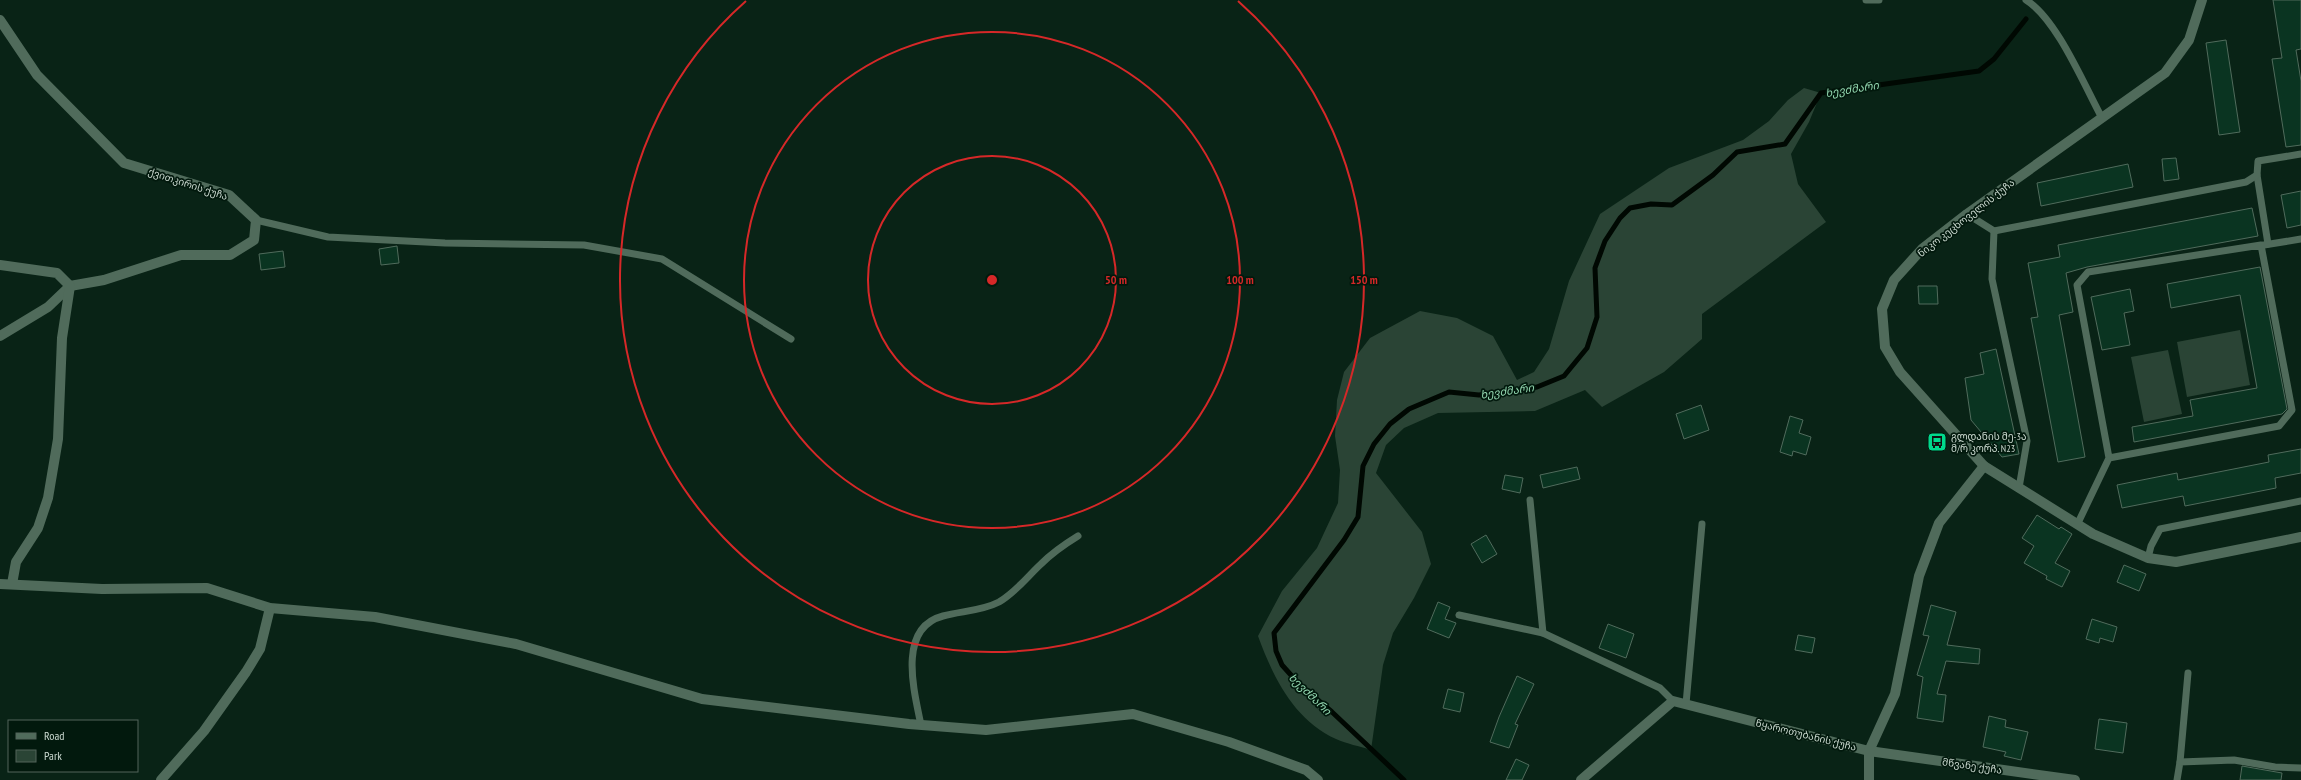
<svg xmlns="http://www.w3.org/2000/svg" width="2301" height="780" font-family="'PT Sans Narrow','Noto Sans Georgian',sans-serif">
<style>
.green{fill:#2a4435}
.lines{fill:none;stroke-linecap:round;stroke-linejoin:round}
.stream{stroke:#000802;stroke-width:5}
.building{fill:#0a3421;stroke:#506b5c}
.service{stroke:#506b5b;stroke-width:7}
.minor{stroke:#506b5b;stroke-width:10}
.ring{fill:none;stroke:#d62828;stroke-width:2}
.labels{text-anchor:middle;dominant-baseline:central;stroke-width:3.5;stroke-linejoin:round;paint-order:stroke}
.street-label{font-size:10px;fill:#cad8cf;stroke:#02190d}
.poi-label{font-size:10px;fill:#cad8cf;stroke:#02190d;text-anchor:start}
.water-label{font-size:11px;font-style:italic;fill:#94d8b1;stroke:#02190d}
.centre{fill:#d62828;stroke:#02190d;stroke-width:2}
.ring-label{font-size:12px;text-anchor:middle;font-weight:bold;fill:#d62828;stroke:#02190d;stroke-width:3.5;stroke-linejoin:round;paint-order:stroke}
</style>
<rect width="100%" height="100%" fill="#092316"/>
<g class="green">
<path d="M1804,88L1821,93L1809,122L1791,154L1798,184L1826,222L1702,314V339L1664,372L1602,407L1585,390L1535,411L1438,413L1404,428L1386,445L1376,473L1422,532L1431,564L1414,598L1393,633L1383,665L1371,750C1359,746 1347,744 1336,739C1294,720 1273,677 1258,636L1282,591L1317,548L1338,503L1340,470L1335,436L1337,400L1344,372L1370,338L1420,311L1457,318L1493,336L1517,380L1534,372L1549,349L1569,281L1600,214L1669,168L1743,140L1769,121L1788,100Z"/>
<polygon points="2240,330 2250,385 2187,397 2177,342"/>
<polygon points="2168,350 2182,414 2144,422 2131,357"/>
</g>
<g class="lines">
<polyline class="stream" points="1404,780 1332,712 1299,684 1282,665 1276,651 1274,633 1344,540 1358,517 1363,466 1374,444 1390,424 1409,409 1449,392 1479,395 1510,391 1537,387 1564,376 1587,348 1597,317 1595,268 1605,241 1620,218 1630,208 1651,204 1672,205 1713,175 1737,152 1785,144 1821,93 1979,71 1994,59 2026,19"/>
</g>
<g class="building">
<polygon points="2273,0 2301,0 2301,49 2296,50 2301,81 2301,145 2286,147 2272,59 2282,58"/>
<polygon points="2226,40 2240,132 2219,135 2206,43"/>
<polygon points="2176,158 2179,179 2164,181 2162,159"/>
<polygon points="2128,164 2133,187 2041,206 2037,183"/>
<polygon points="2301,191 2301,225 2287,228 2281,195"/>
<polygon points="2252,208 2258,236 2087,267 2066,273 2073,312 2059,315 2085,457 2058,462 2031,318 2038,317 2028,263 2060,257 2058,245"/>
<polygon points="397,246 399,263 381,265 379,249"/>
<polygon points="283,251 285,267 261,270 259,254"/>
<polygon points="2260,267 2287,409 2282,414 2134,442 2132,427 2193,416 2190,400 2257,388 2240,295 2171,308 2167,284"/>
<polygon points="1918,286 1937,286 1938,304 1919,304"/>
<polygon points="2130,289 2134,311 2124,313 2130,345 2102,350 2091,297"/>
<polygon points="1996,349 2019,454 2002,457 1971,420 1965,378 1984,374 1980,353"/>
<polygon points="1701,405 1709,430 1684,439 1676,414"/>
<polygon points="1790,416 1803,420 1799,433 1811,437 1806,455 1793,451 1792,456 1780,452"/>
<polygon points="2301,449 2301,473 2275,478 2276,488 2185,506 2183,496 2122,508 2117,485 2177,473 2178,480 2269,462 2268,455"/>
<polygon points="1577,467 1580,479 1543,488 1540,475"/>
<polygon points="1505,475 1523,478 1520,493 1502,489"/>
<polygon points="2037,515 2059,529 2061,527 2072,534 2055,563 2070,571 2062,587 2046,579 2047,576 2024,563 2034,546 2022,538"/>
<polygon points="1486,535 1497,554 1482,563 1471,544"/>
<polygon points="2124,565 2146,574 2139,591 2117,582"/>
<polygon points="1438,602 1450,607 1445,619 1456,623 1449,638 1427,629"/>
<polygon points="1931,605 1956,612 1947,645 1980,649 1979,664 1946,661 1937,694 1946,695 1943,722 1917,718 1923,677 1917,675 1929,636 1923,635"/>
<polygon points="2092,619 2117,627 2113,642 2100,638 2099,643 2086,639"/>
<polygon points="1608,624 1634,634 1626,658 1599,648"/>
<polygon points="1798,635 1815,638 1812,653 1795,650"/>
<polygon points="1517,676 1534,684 1515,724 1518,725 1509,748 1490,742 1499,717"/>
<polygon points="1448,689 1464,693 1460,712 1443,708"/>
<polygon points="1989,716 2006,720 2005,727 2028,732 2021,760 2004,756 2006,752 1983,747"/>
<polygon points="2099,719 2127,723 2123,753 2095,749"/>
<polygon points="1516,759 1529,765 1522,780 1506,780"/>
<polygon points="2242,766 2282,773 2281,780 2240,780"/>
</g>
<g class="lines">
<g class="service">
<polyline points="1866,0 1879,0"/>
<path d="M2026,0C2057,19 2084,85 2102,118"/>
<polyline points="2257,175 2268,244"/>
<polyline points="1967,214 1994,231 2246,182 2257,175 2258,161 2301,154"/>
<polyline points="256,220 328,237 445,243 584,245 662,259 791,339"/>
<polyline points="1994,231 1992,279 2027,441 2019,488"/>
<polyline points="2264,245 2301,239"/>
<polyline points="1530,500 1543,633"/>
<polyline points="2077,525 2109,458 2077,285 2088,272 2261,245 2292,410 2279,426 2109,458"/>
<polyline points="2148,558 2151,546 2160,529 2301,501"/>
<polyline points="1459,615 1543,633 1660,688 1673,701"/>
<polyline points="1686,704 1702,524"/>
<path d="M921,725C914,691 897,628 943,616C961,611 982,611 999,602C1016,592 1027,577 1041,564C1052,553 1065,544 1078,536"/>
<polyline points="2180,762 2188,673"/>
<polyline points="2177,780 2180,762 2234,760 2275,767 2301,768"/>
</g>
<g class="minor">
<polyline points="2202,0 2189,40 2165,73 1967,214 1922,249 1894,280 1882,309 1885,347 1900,372 1984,466 2093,534 2148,558 2176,562 2301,537"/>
<polyline points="0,20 37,75 124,163 229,195 256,220 254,240 230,255 181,255 104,280 70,286 48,307 0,336"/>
<polyline points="0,265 57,273 70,286 62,338 58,439 48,498 38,528 16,562 12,584"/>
<polyline points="0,584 102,589 207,588 270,608 375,617 516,644 702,699 909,724 986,730 1133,714 1229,742 1306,770 1318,780"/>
<polyline points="161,780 204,731 246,672 260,649 270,608"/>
<polyline points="1581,780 1673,701 1869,751 2075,780"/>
<polyline points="1869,780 1869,751 1895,694 1919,576 1939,523 1984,466"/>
</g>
</g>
<g class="ring">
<circle cx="992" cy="280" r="124"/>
<circle cx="992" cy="280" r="248"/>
<path d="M1238 1A372 372 0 1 1 746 1"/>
</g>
<defs>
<g id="bus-square" transform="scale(1)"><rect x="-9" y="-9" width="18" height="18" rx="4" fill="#00d98c" stroke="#02190d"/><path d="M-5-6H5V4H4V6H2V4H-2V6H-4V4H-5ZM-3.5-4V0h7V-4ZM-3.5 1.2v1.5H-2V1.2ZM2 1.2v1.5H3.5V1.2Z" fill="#111"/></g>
</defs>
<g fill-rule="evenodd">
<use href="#bus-square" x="1937" y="442"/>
</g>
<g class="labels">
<g class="street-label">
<text transform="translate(188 184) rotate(18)">ქვითკირის ქუჩა</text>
<text transform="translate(1966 218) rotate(-38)">ნიკო კეცხოველის ქუჩა</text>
<text transform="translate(1806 735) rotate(14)">წყაროთუბანის ქუჩა</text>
<text transform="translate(1972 766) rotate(8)">მწვანე ქუჩა</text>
</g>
<g class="poi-label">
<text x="1951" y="436">გლდანის მე-3ა<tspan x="1951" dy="12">მ/რ კორპ. N23</tspan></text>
</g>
<g class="water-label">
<text transform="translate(1852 89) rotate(-9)">ხევძმარი</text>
<text transform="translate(1507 391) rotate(-8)">ხევძმარი</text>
<text transform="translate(1310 694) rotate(44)">ხევძმარი</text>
</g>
</g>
<circle cx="992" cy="280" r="6" class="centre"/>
<g class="ring-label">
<text x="1116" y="284">50 m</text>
<text x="1240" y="284">100 m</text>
<text x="1364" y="284">150 m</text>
</g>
<rect x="8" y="720" width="130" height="52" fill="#02190d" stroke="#52655b"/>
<rect x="16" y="733" width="20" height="6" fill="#506b5b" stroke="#52655b"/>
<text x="44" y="740" font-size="12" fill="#cad8cf">Road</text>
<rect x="16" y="750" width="20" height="12" fill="#2a4435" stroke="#52655b"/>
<text x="44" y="760" font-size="12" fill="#cad8cf">Park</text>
</svg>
